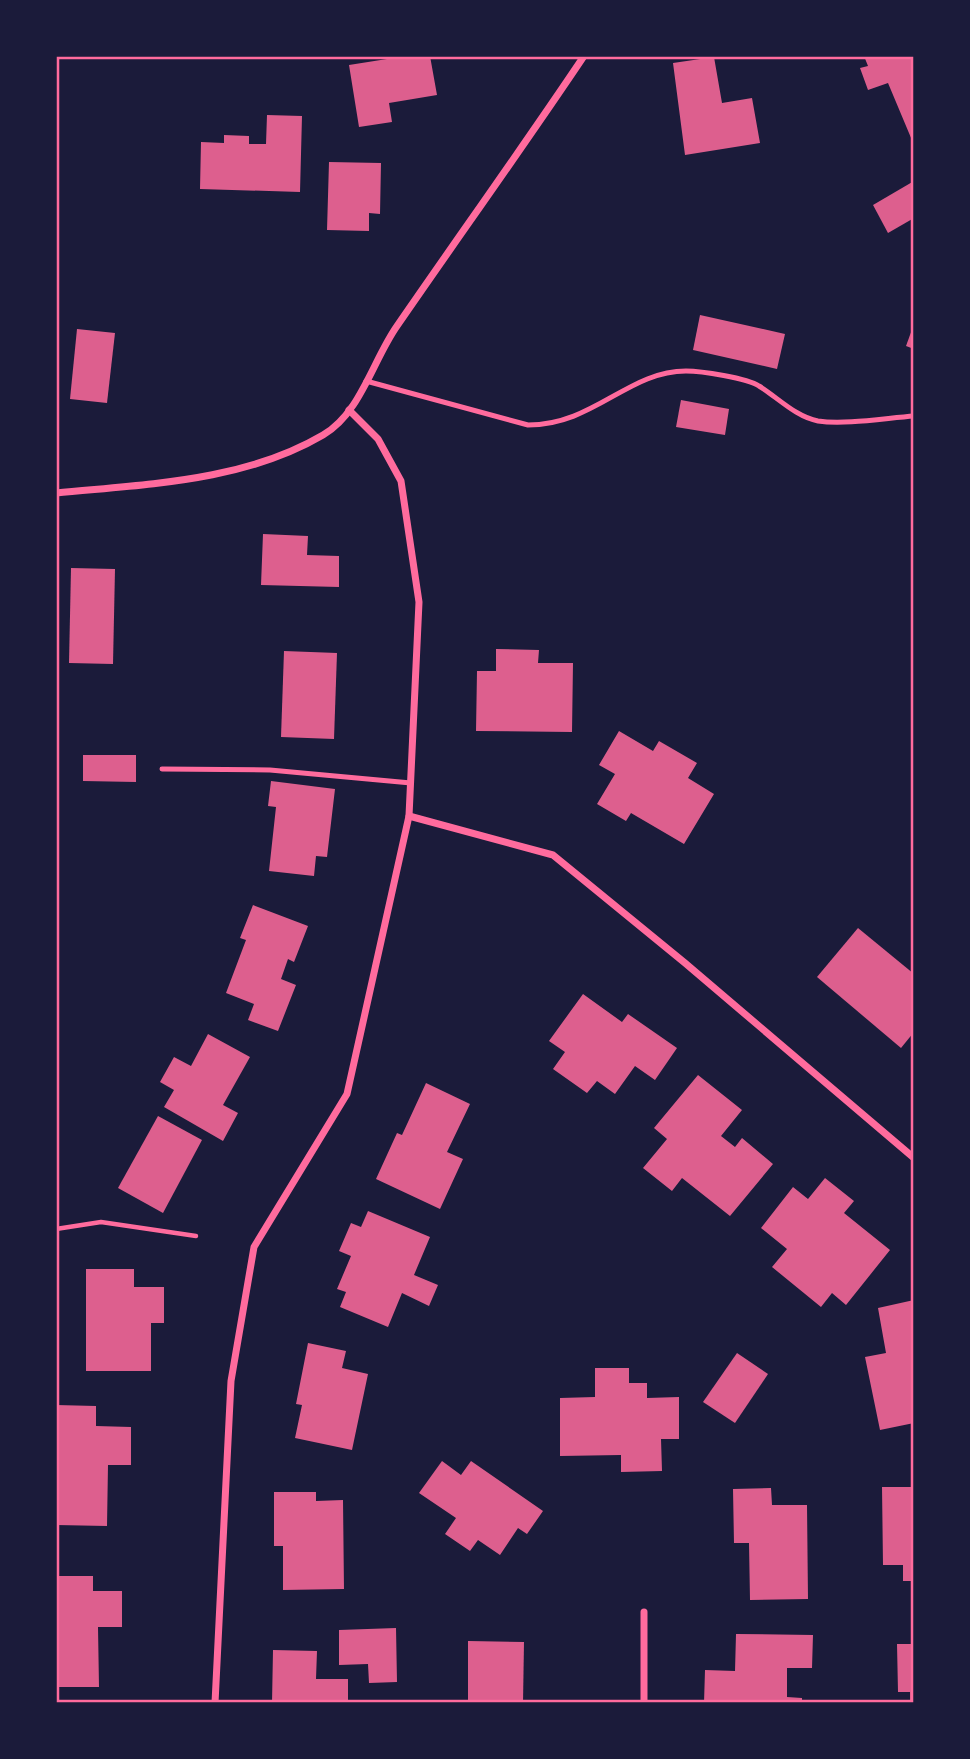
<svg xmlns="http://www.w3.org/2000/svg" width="970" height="1759" font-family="'Nunito Sans',sans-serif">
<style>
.building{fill:#dd5f8e}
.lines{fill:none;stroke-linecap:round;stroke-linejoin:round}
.path{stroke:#ff6b9d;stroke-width:4.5}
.service{stroke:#ff6b9d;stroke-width:5}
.minor{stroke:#ff6b9d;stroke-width:7}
.neatline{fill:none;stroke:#ff6b9d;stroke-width:2.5}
</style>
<rect width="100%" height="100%" fill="#1b1b3a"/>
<g class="building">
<polygon points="406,56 430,56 437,95 389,103 392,122 359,127 349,65"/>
<polygon points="864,56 914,56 914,145 888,83 868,90 860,68 868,66"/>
<polygon points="714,57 722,103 752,98 760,143 685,155 673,63"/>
<polygon points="267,115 302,116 300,192 200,189 201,142 224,143 224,135 249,136 249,144 266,144"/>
<polygon points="329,162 381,163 380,214 369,213 369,231 327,230"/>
<polygon points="914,181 914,218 888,233 873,205"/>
<polygon points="700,315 785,334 777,369 693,350"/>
<polygon points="914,324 914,349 906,346"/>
<polygon points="77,329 115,333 107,403 70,399"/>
<polygon points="681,400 729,409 725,435 676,427"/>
<polygon points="263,534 308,536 307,555 339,556 339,587 261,585"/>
<polygon points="71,568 115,569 113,664 69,663"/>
<polygon points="496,649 539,650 538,663 573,663 572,732 476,731 477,671 496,671"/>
<polygon points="284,651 337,653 334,739 281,737"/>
<polygon points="619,731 653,751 659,741 697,763 688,778 714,794 684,844 631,813 626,821 597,804 615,774 599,765"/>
<polygon points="83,755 136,755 136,782 83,781"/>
<polygon points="271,781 335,789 327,857 316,856 314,876 269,871 276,807 268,806"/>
<polygon points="253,905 308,926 294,962 288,959 281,979 296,985 278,1031 248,1020 254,1004 226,993 246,940 240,938"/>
<polygon points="858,928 914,974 914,1032 901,1048 817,977"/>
<polygon points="583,994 622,1022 628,1014 677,1048 655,1080 635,1066 615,1094 597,1081 587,1093 553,1069 565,1052 549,1041"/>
<polygon points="208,1034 250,1057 223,1105 238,1113 223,1141 164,1107 174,1090 160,1082 174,1057 191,1066"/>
<polygon points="698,1075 742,1110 721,1136 735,1147 742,1138 773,1164 730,1216 682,1178 672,1191 643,1168 667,1139 654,1128"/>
<polygon points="426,1083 470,1104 447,1152 463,1159 440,1209 376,1179 397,1133 402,1135"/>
<polygon points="158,1116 202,1140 163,1213 118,1188"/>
<polygon points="825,1178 854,1201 844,1213 890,1250 846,1305 832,1293 821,1307 772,1267 787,1249 761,1228 793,1187 808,1199"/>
<polygon points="368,1211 430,1237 414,1275 438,1285 429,1306 402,1293 388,1327 340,1307 346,1292 337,1289 351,1256 339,1251 351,1223 361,1227"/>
<polygon points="86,1269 134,1269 134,1287 164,1287 164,1323 151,1323 151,1371 86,1371"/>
<polygon points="914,1300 914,1423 880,1430 865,1357 886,1353 878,1308"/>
<polygon points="308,1343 346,1351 342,1368 368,1374 352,1450 295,1438 302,1405 296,1404"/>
<polygon points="737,1353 768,1374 735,1423 703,1402"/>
<polygon points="595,1368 629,1368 629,1383 647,1383 647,1398 679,1397 679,1439 661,1439 662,1471 621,1472 621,1455 560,1456 560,1398 595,1397"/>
<polygon points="56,1405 96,1406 96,1426 131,1427 131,1465 108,1465 107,1526 56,1525"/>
<polygon points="442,1461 461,1475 471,1461 543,1511 527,1534 518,1528 500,1555 478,1540 470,1551 445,1534 456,1518 419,1493"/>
<polygon points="882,1487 914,1487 914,1581 903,1581 903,1565 883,1565"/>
<polygon points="771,1488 772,1505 807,1505 808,1599 750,1600 749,1543 734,1543 733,1489"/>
<polygon points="274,1492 316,1492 316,1501 343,1500 344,1589 283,1590 283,1546 274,1546"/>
<polygon points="56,1576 93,1576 93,1591 122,1591 122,1627 98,1627 99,1687 56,1687"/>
<polygon points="396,1628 397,1682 369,1683 368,1664 339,1665 339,1630"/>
<polygon points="736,1634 813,1635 812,1668 787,1668 787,1697 802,1698 802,1703 704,1703 705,1670 735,1671"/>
<polygon points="468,1641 524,1642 523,1703 468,1703"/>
<polygon points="897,1644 914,1644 914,1703 910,1703 910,1692 898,1692"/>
<polygon points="273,1650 317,1651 316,1679 348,1679 348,1703 272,1703"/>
</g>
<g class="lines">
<polyline class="path" points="56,1229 101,1222 196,1236"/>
<g class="service">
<path d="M366,381L528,425C594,425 628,371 686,371C701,371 747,378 759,386C777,397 796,417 818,421C845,425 886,418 914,416"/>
<polyline points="162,769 270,770 411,783"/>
</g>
<g class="minor">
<path d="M56,493C146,484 243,482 323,435C360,414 373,360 397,326C459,236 523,147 584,56"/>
<polyline points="409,816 553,855 685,963 914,1158"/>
<polyline points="644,1612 644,1703"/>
<polyline points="215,1703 231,1381 254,1247 347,1094 409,816 419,602 401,481 378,439 349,410"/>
</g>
</g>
<rect width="970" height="1759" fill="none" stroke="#1b1b3a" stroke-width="116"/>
<rect x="58" y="58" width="854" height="1643" class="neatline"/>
</svg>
